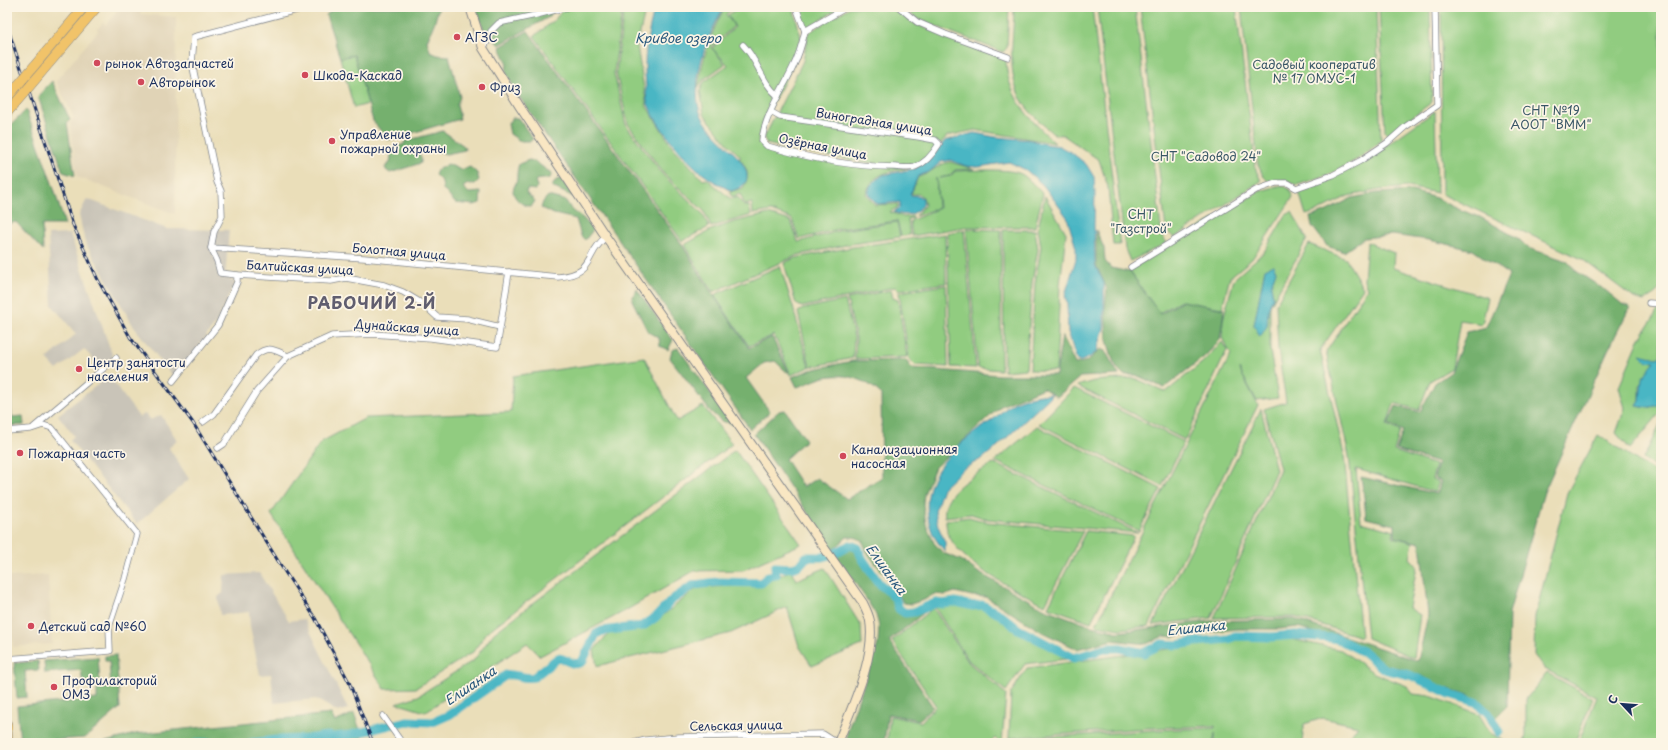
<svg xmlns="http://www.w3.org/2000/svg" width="1668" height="750" font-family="'Playpen Sans',sans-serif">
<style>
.built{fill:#e0d3b6}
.industrial{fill:#c9c4b8}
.green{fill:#91cc80;stroke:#567e6f;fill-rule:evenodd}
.forest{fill:#74b06e;stroke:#487066}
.water{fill:#49b6c4;stroke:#327291}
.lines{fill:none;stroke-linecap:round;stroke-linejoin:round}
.river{stroke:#49b6c4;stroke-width:9}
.minor-casing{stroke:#82868c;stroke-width:7}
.secondary-casing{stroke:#82868c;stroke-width:10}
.primary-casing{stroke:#82868c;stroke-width:10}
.minor{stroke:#fff;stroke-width:5.5}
.secondary{stroke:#f9e7c3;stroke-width:8}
.primary{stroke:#f1c369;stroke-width:9}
.tram{stroke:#1b2f5e;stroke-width:1}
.rail-casing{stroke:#1b2f5e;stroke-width:3}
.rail{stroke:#fcf5e5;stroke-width:1.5;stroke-dasharray:4.5;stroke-linecap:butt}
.primary-bridge-casing{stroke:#82868c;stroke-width:10;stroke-linecap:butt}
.primary-bridge{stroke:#f1c369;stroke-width:9}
.poi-dot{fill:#d1495b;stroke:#fcf5e5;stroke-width:1.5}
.labels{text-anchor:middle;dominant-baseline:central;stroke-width:3.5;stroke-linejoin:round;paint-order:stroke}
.poi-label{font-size:12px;fill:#1b2f5e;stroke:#fcf5e5;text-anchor:start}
.park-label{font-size:12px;fill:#385666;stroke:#fcf5e5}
.street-label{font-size:12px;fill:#1b2f5e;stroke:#fcf5e5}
.water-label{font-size:13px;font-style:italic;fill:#29587d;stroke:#fcf5e5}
.district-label{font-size:16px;font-weight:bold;letter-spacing:1px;fill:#605e6f;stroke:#fcf5e5}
</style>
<rect width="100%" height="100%" fill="#fcf5e5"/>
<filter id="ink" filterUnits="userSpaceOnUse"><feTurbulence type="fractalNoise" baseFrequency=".025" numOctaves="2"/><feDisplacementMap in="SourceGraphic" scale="8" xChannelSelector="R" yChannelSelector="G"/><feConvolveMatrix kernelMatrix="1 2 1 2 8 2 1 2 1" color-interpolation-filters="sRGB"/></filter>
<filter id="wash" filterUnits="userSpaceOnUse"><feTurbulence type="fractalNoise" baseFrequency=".012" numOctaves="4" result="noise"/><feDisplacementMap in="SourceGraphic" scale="16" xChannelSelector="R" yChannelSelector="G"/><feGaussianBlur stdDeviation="0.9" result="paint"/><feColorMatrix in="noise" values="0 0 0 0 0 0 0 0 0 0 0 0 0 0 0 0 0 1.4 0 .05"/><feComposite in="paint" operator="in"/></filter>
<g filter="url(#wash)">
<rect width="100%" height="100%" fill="#eadeb9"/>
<g class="built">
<polygon points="121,7 138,7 141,14 176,17 175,214 77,177 70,123 74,118 56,81 98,31 97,30 103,22 106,25"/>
<polygon points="48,575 52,644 13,647 8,577"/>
</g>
<g class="industrial">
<polygon points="87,199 167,229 229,230 225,277 235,282 216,323 178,373 171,374 134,327 85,242 79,215"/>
<polygon points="70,234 113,357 100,367 84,349 57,370 47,359 76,334 52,305 48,235"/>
<polygon points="109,376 139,417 145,414 150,420 161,415 177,440 169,448 189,479 137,524 70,440 74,436 58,415"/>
<polygon points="259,573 289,621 304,619 348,709 338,712 316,699 274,703 271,674 260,675 250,627 249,612 220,615 218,597 223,593 224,575"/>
</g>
<g class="green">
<polygon points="575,7 620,7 622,10 614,73 626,125 662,174 702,213 709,227 682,241 534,36 555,20 561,11"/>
<polygon points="624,7 646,7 637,46 647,107 672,146 703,180 707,179 731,199 738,197 744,206 749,206 751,215 711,227 704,211 664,174 628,124 616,73"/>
<path d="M725,7H735L726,14L734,26L711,47L725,64L704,79L698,88C702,59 711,32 725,7Z"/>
<path d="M736,7H793L801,37L799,53L781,88L766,114L758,140L764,147L812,160L909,168C889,172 873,172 866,194L875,205L898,204V207L890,212L904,217L913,216V218L908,219L910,235L901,236L897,221L839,229L799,239L792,219L771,211L753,214L752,203L745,205L740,194L732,197L729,192L743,188C750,176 748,169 739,158L741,157L727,143L704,114L700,91L704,82L728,65L712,48L735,27L728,15L737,9Z"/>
<polygon points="798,7 841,7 807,28 804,26"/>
<path d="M850,7H895L915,24L1006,58C1006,95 1029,119 1055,143L975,130L947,136L932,153L919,164L893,166L813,154L767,144L764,138L803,61L808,33Z"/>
<polygon points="903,7 1009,7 1007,48 1003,52 917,19"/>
<path d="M1014,7H1092L1120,245H1113L1108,187L1099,160L1063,135L1053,134C1043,124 1030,114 1023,102C1005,74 1014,38 1014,7Z"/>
<polygon points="1097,7 1135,7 1162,236 1167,243 1130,261 1125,249"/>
<polygon points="1140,7 1236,7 1256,170 1261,181 1174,238 1166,230"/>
<polygon points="1241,7 1376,7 1381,141 1358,159 1330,174 1297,185 1286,180 1274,182 1268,181 1263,176 1258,165"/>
<polygon points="1379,7 1430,7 1432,102 1388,135 1385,132"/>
<polygon points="1441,7 1661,7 1661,288 1651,297 1644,301 1634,298 1582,259 1442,194"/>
<polygon points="354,55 368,104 354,108 340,58"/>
<polygon points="1435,111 1437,193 1408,187 1379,190 1348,196 1318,211 1306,215 1299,192 1329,179 1381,149"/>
<path d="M950,162L974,169L955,170L949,176L939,178L951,176L955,171C971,171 1010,167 1023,175C1030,180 1037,188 1043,194L1035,227H964L912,236L910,221L939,208L936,178L938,208L915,216L925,205L923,197L918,194H911L918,177C931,174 937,164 950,162Z"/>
<polygon points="1282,185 1289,189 1293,197 1252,259 1230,277 1222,308 1181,301 1159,313 1129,270 1260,191"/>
<polygon points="1045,196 1066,233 1060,285 1056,371 1030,370 1035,283 1041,247 1038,228"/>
<path d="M1292,212L1307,239L1270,306V350L1278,398L1257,401L1239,369L1258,405L1149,626L1120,629L1096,625L1231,354L1222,338L1223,320L1234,279L1264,252L1286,215ZM1265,269L1276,271L1271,285L1273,297L1268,310L1267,326L1254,325Z"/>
<polygon points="768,214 791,221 798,242 842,230 897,222 900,237 851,244 798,255 713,292 684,245 711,230 734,222"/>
<polygon points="966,229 1001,230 1001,370 978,368"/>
<polygon points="964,230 976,368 951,367 947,233"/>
<polygon points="1003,230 1035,230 1038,249 1032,283 1026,369 1004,371"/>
<polygon points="945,234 946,283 899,290 895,287 802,307 796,304 784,263 795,258 853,247"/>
<polygon points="1367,242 1394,253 1393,268 1488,298 1482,324 1460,320 1452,368 1430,381 1419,410 1394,403 1387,425 1400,431 1394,451 1436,465 1432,479 1439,482 1435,492 1356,469 1361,522 1394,531 1393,537 1413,542 1410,558 1417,566 1409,608 1420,615 1414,658 1367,638 1349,456 1326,352 1367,289 1364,280"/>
<polygon points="1309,244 1346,259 1363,288 1320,350 1344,455 1361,637 1295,617 1214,618 1280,469 1264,409 1286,402 1278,349 1276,304"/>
<polygon points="780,266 793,307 809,367 791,375 774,335 749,346 714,295"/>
<polygon points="946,285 948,367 915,365 909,359 899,292"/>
<polygon points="891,290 893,298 898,300 907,357 855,359 856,338 847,299"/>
<polygon points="845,300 854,337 853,358 810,367 798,312 803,309"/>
<path d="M1659,309L1661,310V356L1657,358L1641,355L1647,361L1655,362L1640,386V401L1637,406C1644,408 1655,408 1661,403L1660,413L1630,449L1616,433L1625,408L1619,387L1639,340Z"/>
<polygon points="1222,342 1227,350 1185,440 1077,386 1094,381 1134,378 1166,392 1203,362"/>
<polygon points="644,357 677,421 703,406 732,444 487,632 473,652 416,688 385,689 271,514 321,442 366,418 511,412 513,376"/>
<polygon points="1074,388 1184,442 1162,486 1039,424"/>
<polygon points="1261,409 1276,470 1211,618 1153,625"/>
<polygon points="1661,422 1661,471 1643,459"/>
<polygon points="1037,426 1161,489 1139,531 995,461"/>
<polygon points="1598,435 1661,476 1661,743 1594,743 1579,741 1597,697 1545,669 1534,655 1535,616 1567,493"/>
<polygon points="735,450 801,544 743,570 694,571 625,611 540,656 527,643 425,712 396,703 418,696 474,660 494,633"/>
<path d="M993,463L1138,533L987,519L971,514L945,517C941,491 975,476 993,463Z"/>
<path d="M969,517L987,522L1083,531L1045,605C1016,589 944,559 946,520Z"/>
<polygon points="1086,531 1134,536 1091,622 1048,607"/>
<polygon points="825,568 861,626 862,645 812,666 799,646 787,607 731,633 597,666 594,650 610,632 646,626 655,622 697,588 762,584 791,570 796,580"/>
<path d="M953,600C978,603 993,602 1011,621L1075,658L1025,664L1006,691L969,661L934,606L933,601Z"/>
<polygon points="933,608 969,663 1006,694 1002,743 1000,743 995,738 990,743 887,743 890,716 921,722 936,706 892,641"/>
<polygon points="1257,637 1286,638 1341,650 1374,673 1407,686 1413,694 1430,696 1479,714 1490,733 1503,740 1503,743 1343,743 1358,726 1323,718 1304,724 1302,743 1215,743 1215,733 1213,743 1008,743 1009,740 1155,730 1215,728 1215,726 1148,728 1009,738 1011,693 1027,668"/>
<polygon points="1547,673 1593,698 1575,742 1581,743 1524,743 1526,735 1526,699"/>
</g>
<g class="forest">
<polygon points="336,7 439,7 435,21 427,41 430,51 437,55 449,56 460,97 457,105 460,119 388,140 373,121 354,55 340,58 326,15"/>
<polygon points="476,7 557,7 549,17 499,45 483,28"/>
<polygon points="528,31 681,243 712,293 749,348 772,337 790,375 775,361 764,363 746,378 770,412 750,429 520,98 506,73 507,62 500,47"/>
<polygon points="52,81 70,120 67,123 75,176 63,172 38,96"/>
<polygon points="26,110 53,186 65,225 42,225 43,251 16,222 7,224 7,129"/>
<polygon points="512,118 518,118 533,139 531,141 520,141 510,134 508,124"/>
<polygon points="443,131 464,146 465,150 446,154 430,148 420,146 416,149 421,157 421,163 390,173 386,170 385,167 390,163 391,155 394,148 404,144 405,141"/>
<path d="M529,160C538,161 543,169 552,173L550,178C545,180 540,178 535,181L537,186L536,190L527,189L526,193L535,201L531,207C523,205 514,200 513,191C513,187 517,183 517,179C517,173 517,170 519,164Z"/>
<polygon points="448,164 461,170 470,167 477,173 479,180 475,184 468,184 463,187 469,193 481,192 480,203 474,205 455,203 443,189 442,182 435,175 437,170"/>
<polygon points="561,178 574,197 552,187 555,181"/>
<path d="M1412,191L1436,198L1458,209L1480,217L1519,239L1528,248L1567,261L1576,271L1605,290L1622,304L1630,307L1608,350L1544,492L1509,613L1507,706L1493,720L1489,709L1469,695L1436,685L1424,677L1399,668L1386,666L1378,662L1371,655L1362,649L1335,636L1318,634L1298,627L1280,629H1238L1181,635L1174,637L1164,636L1146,644L1112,640L1077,649L1042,632L986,597L972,596L955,592L946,595L934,594L924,600L911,604L903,603C896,585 880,571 869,555C866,551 865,545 862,541C858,537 852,537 847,537L833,550L754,434L779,411L785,410L806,440L785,459L803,487L817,478L847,499L882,477L881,394C865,378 843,372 821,378C812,381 805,385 797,387L792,377L810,370L852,361L906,360L911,368L1000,375H1056L1062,336L1075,364L1088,361L1100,349L1105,351L1119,375L1080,377L1057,397L1043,388L1001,406L935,467L924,494L923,505L926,524L934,543L943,553L961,560L979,573L1045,609L1091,626L1118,632L1210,621L1294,619L1418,661L1428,615L1420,543L1395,537V525L1366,518L1364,497L1361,477L1437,494L1441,481L1434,478L1438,463L1396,450L1403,431L1388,424L1396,406L1420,412L1435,383L1451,372L1467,332L1486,327L1509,275L1473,250L1429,240L1392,235L1364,238L1344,252L1327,246L1312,226L1310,217L1325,212L1352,198L1377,193Z"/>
<polygon points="548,196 566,201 571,209 584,219 593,230 585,240 581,236 576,219 554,214 541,208 543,202"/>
<polygon points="1096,230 1104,248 1105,261 1111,268 1130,272 1160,314 1183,301 1224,309 1220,340 1205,356 1164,388 1136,375 1124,375 1117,368 1113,360 1107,340 1105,307 1107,289 1096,265"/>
<polygon points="636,288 673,340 668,350 660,346 659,338 648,332 632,300"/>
<polygon points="678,348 733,424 721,421 710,411 670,358 672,350"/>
<polygon points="7,352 12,417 23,416 24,425 7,426"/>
<polygon points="851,542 856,543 863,556 877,576 894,595 897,604 903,610 916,609 931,603 931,607 889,641 933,707 919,720 888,714 884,743 851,743 847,738 847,732 878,644 879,626 876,615 867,600 837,557"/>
<polygon points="116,655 120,708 85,738 20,742 17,706 97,699 97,689 111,687 109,661 105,661 105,656"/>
<polygon points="98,657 100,683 83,685 81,670 45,673 44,661"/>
<polygon points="38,661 39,670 25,671 27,697 17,698 14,663"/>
<polygon points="354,713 363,738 353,743 102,743 135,734 331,714 335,722"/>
</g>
<g class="water">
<path d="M655,7H724C708,34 690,80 700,112C708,135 744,154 747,175C748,185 739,188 732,191C721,186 712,181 703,174C685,160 656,125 648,104C646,99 646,91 646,86C643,56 647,36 655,7Z"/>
<path d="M974,133L995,137L1031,140L1045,144L1059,146L1072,153L1086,164L1094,177L1095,194L1094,225L1095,265L1104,283V328L1097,351L1090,357L1081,361H1077L1068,332L1067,303L1065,295L1076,259V248L1067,217L1043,185L1026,170L1009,162L978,167L966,166L950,160L941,162L929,172L918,176L910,195L917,196L923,198V205C915,215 907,217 894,212L900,207V202L877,204L868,194L870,186L876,180L883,175L914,169L930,159L945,141Z"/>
<polygon points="1273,265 1276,271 1271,285 1273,297 1268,310 1267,326 1260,337 1254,325 1265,269"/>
<path d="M1640,354L1657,358L1661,356V403C1654,408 1645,408 1637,406L1640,401L1642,378L1655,362L1647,361Z"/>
<path d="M1051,394L1049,398L999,445L983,458L963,469L943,488L935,511L938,526L945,542V551C935,540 930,531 928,516C921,473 959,442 991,421C997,417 1000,413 1005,409C1017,398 1036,395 1051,394Z"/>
</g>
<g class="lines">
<g class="river">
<polyline points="196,743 222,743"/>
<path d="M251,743L276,740L306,739L327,736L334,737L350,735L407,721L433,722L449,715L506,675C515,673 524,680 534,677L558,658C568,659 572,667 582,662L596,634L602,631L643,626L656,617L673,599L694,585L718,582L761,583L769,576L776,575L775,567C788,567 798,572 806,557H822L836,553L850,545L858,548L862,558L878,582L895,598L899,609L905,613L914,612L936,603L943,604L956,602L972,606L982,605L1001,615L1018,629L1074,658L1108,648H1120L1144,653L1162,644L1177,645L1196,642L1229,639L1235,636L1271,637L1296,635L1331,638L1338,639L1364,652L1384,669L1410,675L1450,694L1476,702L1489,714L1499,732"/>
</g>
</g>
</g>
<g filter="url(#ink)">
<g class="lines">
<g class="minor-casing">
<g id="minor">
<polyline points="796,7 805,31 847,7"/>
<polyline points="899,7 917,22 945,34 1008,57"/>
<path d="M743,45C758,60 761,82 778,96"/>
<polyline points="483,48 489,39 491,31 499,23 536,15 567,7"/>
<path d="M771,112L780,117L919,137L935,140L939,144C933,154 926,163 915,167C909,169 900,167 894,167C851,167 808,158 767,146L762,141C764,116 783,89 793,67C799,55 802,44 805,31"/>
<path d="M211,248L364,258L558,277C596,274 584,254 606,237"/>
<polyline points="1131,267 1256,190 1276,183 1288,183 1296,188 1333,175 1360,161 1387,143 1405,127 1437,105 1435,7"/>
<polyline points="237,275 220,273 217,261 211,248 214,232 222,216 221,191 217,182 192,63 194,37 308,7"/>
<polyline points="1649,303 1661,304"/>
<polyline points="173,381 218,325 237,282 237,275 331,281 346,278 384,285 403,292 423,304 437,317 467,319 500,327"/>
<path d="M203,422L214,414L256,355C269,345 274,350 288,356"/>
<polyline points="34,427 116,358"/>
<polyline points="7,431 31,429 43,425 52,428 137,534 125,579 109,627 110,651 7,659"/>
<polyline points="218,448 224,444 257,391 288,356 332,336 372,334 431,338 497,347 509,272"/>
<polyline points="383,716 402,743"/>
<polyline points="634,743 646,740 679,737 823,734 837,743"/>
</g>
</g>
<g class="secondary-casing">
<path id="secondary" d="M470,7L483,48L520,107L606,237L863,603C866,609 869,615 870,621C876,658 851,708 838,743"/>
</g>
<g class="primary-casing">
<polyline id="primary" points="7,724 8,743"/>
</g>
<use href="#minor" class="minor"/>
<use href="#secondary" class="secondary"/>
<use href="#primary" class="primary"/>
<polyline class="tram" points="7,108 92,7"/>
<g class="rail-casing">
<polyline id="rail" points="7,26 73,225 98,280 130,337 193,423 283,569 315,618 349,682 373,743"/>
</g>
<use href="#rail" class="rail"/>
<g class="primary-bridge-casing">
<g id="primary-bridge">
<polyline points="7,98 84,7"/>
<polyline points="7,113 97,7"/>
</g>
</g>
<use href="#primary-bridge" class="primary-bridge"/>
</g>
</g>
<g class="poi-dot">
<circle cx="457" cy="37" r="4"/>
<circle cx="97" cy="63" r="4"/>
<circle cx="305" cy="75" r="4"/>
<circle cx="141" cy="82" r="4"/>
<circle cx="482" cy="87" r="4"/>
<circle cx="332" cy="141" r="4"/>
<circle cx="79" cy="369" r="4"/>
<circle cx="20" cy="453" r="4"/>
<circle cx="843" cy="456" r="4"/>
<circle cx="31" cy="626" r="4"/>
<circle cx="54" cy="687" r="4"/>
</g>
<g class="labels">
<g class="poi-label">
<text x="465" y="37">АГЗС</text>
<text x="105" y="63">рынок Автозапчастей</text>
<text x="313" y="75">Шкода-Каскад</text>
<text x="149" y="82">Авторынок</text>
<text x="490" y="87">Фриз</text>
<text x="340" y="134">Управление<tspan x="340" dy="14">пожарной охраны</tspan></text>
<text x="87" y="362">Центр занятости<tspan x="87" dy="14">населения</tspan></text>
<text x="851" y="449">Канализационная<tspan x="851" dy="14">насосная</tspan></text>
<text x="28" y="453">Пожарная часть</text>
<text x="39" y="626">Детский сад №60</text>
<text x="62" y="680">Профилакторий<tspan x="62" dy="14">ОМЗ</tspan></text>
</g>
<g class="park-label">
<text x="1314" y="64">Садовый кооператив<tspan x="1314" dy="14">№ 17 ОМУС-1</tspan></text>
<text x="1551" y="110">СНТ №19<tspan x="1551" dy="14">АООТ "ВММ"</tspan></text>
<text x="1206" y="156">СНТ "Садовод 24"</text>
<text x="1141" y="214">СНТ<tspan x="1141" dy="14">"Газстрой"</tspan></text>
</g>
<g class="street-label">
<text transform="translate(874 121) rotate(9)">Виноградная улица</text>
<text transform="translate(823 146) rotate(11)">Озёрная улица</text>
<text transform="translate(399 251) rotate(5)">Болотная улица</text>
<text transform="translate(300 267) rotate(3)">Балтийская улица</text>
<text transform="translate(407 327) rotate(4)">Дунайская улица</text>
<text transform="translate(736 725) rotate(-1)">Сельская улица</text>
</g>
<g class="water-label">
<text x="678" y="37">Кривое озеро</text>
<text transform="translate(887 569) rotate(54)">Елшанка</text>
<text transform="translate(1196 627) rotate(-6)">Елшанка</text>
<text transform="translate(470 685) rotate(-34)">Елшанка</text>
</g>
<g class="district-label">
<text x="372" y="302">РАБОЧИЙ 2‑Й</text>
</g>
</g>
<rect width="1668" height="750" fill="none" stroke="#fcf5e5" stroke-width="24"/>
<g transform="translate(1622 704) rotate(296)" stroke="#fcf5e5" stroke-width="3" paint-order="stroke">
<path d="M0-3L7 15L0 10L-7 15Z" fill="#1b2f5e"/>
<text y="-6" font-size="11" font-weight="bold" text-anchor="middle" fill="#1b2f5e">С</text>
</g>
</svg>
